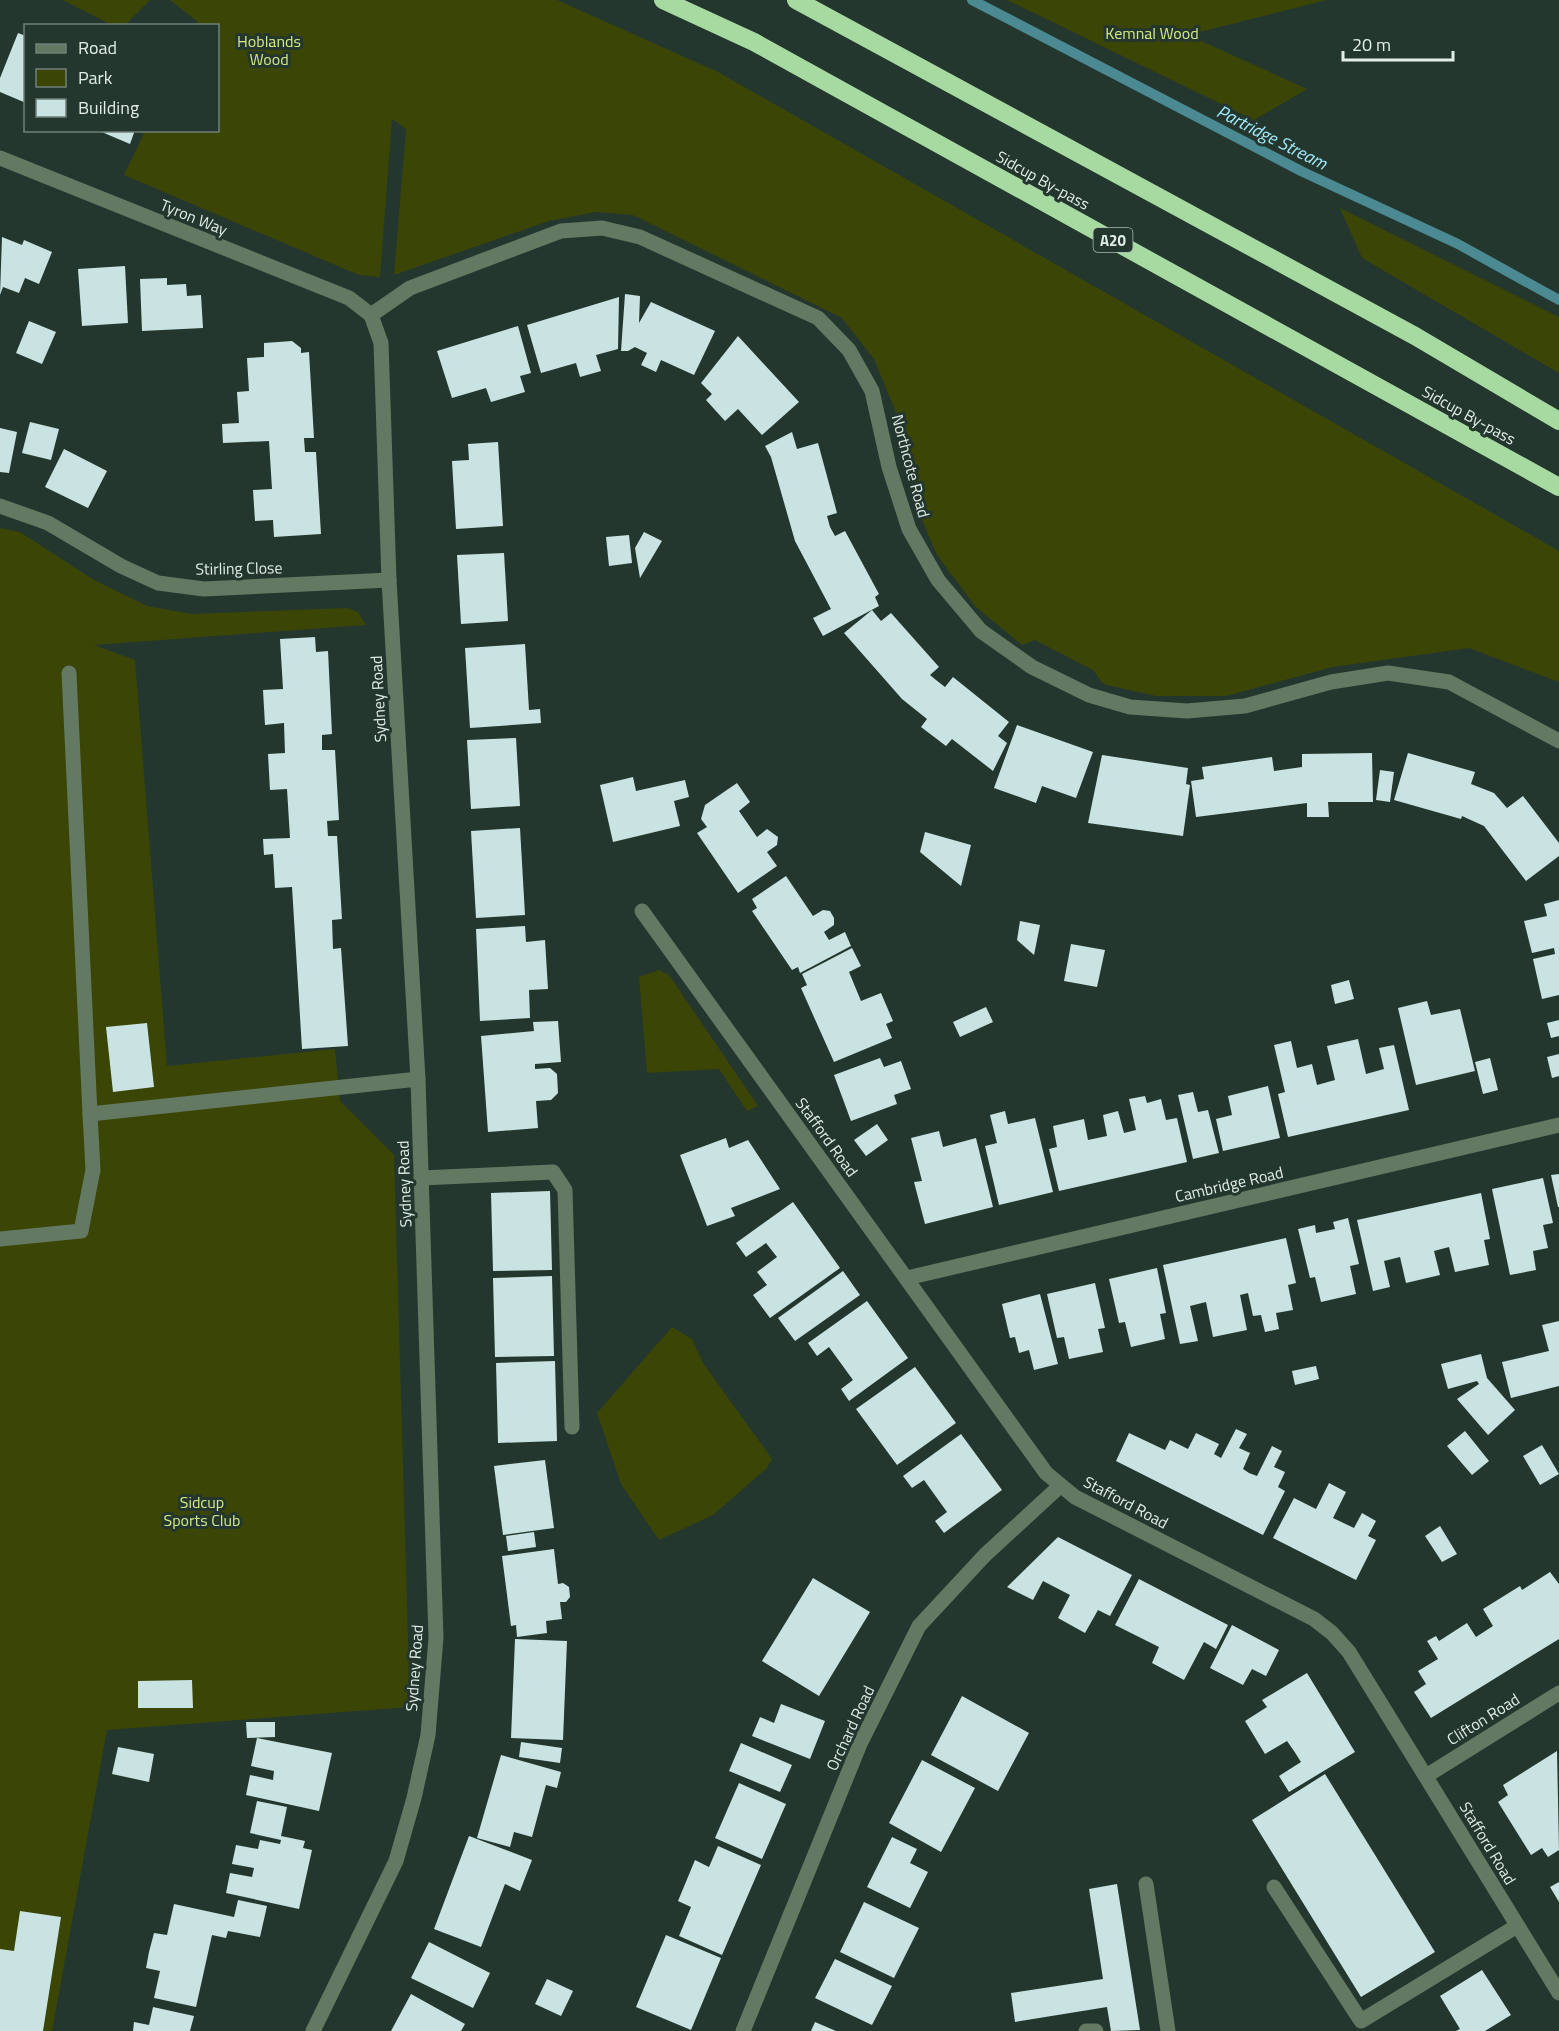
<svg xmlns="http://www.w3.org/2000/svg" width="1559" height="2031" font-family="'Titillium Web',sans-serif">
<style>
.green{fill:#3b4506}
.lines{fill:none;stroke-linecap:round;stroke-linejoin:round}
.stream{stroke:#4b8a92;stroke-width:10}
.building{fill:#c8e3e1}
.minor{stroke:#647962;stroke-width:15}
.highway{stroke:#a7daa1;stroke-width:18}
.labels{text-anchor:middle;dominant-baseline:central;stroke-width:6;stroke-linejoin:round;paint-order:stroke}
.shield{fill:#24372f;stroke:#a8b6b0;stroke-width:1.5}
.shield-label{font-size:15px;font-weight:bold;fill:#e1ede7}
.park-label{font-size:16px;fill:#d4e887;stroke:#24372f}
.street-label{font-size:16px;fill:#e1ede7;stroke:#24372f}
.water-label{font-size:18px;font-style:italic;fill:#a1e9f9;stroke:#24372f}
</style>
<rect width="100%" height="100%" fill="#24372f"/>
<g class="green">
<polygon points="63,0 150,0 125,25 112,25"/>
<polygon points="170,0 557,0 718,72 1559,551 1559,682 1469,648 1333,667 1226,696 1156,696 1103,684 1093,670 1035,640 1022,645 975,606 937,555 910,492 895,410 874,359 842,318 633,215 596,212 549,221 394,275 406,129 392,119 380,277 359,275 124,175 145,131 218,130 218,26 195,25 198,22"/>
<polygon points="1007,0 1326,0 1188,35 1307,89 1254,120"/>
<polygon points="1340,208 1559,317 1559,373 1362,258"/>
<polygon points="0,528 20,532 94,580 147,606 192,614 348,608 358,612 366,625 94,645 135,660 167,1066 335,1049 340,1101 394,1155 410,1707 107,1730 52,2031 0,2031"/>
<polygon points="659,970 669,975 758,1106 747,1111 719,1069 647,1073 639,977"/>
<polygon points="672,1327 692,1339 703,1363 772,1459 767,1468 713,1515 659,1540 621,1484 597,1413"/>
</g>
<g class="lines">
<polyline class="stream" points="972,0 1303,172 1458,244 1559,300"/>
</g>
<g class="building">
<polygon points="18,33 26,36 26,103 0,92 0,78"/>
<polygon points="97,130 135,130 130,144"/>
<polygon points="2,237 22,245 24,240 52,252 39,284 25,278 19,293 3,287 0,295"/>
<polygon points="125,266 128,323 82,326 78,269"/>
<polygon points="167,278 167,285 186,284 187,296 201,295 203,328 142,331 140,279"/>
<polygon points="625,294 640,296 639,323 651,302 715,331 694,375 661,360 656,372 641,365 647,353 635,347 628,351 621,351"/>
<polygon points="619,297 618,349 596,355 601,371 580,377 576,363 541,373 527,325"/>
<polygon points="29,321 56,332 42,364 16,353"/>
<polygon points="518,326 531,373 520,376 525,392 491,402 486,388 452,398 437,351"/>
<polygon points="738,336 799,402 762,435 738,409 725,421 706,400 712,394 701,383"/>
<polygon points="292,341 301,348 301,353 309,352 314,438 304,438 305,452 316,452 321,534 274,537 273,520 255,521 253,490 272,489 269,441 223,443 222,424 239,423 237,392 249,391 247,358 264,357 264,343"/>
<polygon points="30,422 59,429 51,460 22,453"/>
<polygon points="0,428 17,432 9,473 0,472"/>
<polygon points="792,432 797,449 818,443 837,513 827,516 830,527 835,536 845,531 879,594 875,597 879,606 823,636 813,618 831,609 795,541 771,457 765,446"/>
<polygon points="498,442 503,526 456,529 452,461 469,460 468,444"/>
<polygon points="64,449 107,471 88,508 45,487"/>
<polygon points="644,532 662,541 640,578 635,548"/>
<polygon points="629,535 632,563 609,566 606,537"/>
<polygon points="504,553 508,621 461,624 457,555"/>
<polygon points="872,610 881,621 891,613 939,667 930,675 936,680 945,687 953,677 1009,722 998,736 1007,743 993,771 952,739 946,746 921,727 927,719 902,699 844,633"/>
<polygon points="315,637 316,652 328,651 332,734 322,735 322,750 335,750 339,820 327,821 328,836 337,836 342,919 332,920 333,949 341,948 348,1046 302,1049 292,887 275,888 273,854 264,855 263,839 290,838 287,789 270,790 268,754 285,753 284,723 265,725 263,690 283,689 280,639"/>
<polygon points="525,644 529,710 540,709 541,723 470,728 465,648"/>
<polygon points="1017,725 1093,752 1076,798 1042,786 1036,803 994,788"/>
<polygon points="516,738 520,806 471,809 467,740"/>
<polygon points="1372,753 1373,802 1328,802 1329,817 1307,817 1307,803 1196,817 1191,781 1204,779 1202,767 1272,757 1274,771 1302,767 1302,754"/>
<polygon points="1408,753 1475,772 1471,784 1494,793 1507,808 1523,796 1559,843 1559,856 1526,881 1484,826 1462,816 1461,819 1394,800"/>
<polygon points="1102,755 1188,768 1186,784 1190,785 1183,836 1088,823"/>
<polygon points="1380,770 1394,772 1390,802 1376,800"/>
<polygon points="633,777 636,791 685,780 689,797 674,801 680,826 613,842 600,785"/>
<polygon points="737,783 750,802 739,811 757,837 767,829 778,837 777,845 767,852 777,866 738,893 697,833 707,827 701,819 705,805"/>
<polygon points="520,828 525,915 476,918 471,831"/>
<polygon points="925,832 971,845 961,886 920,852"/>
<polygon points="786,876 813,916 823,910 830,911 834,918 834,925 824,932 829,940 845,932 851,946 800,973 798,967 792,970 752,911 757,908 752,899"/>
<polygon points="1559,900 1559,995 1542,999 1533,959 1555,954 1554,948 1532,953 1524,921 1547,916 1544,904"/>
<polygon points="1020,921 1040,925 1034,955 1017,940"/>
<polygon points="525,926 526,942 545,940 548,989 529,990 530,1018 480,1021 476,929"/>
<polygon points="1071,944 1105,950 1097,987 1064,981"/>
<polygon points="852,948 861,966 849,972 861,1001 881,993 893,1021 886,1024 892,1038 834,1062 801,988 807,985 802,974"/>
<polygon points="1349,980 1354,999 1335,1004 1331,985"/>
<polygon points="1427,1001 1431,1015 1460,1009 1475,1071 1416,1085 1398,1008"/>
<polygon points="986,1007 993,1022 960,1037 953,1022"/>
<polygon points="1559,1020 1559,1036 1551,1038 1547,1023"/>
<polygon points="558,1021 561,1062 535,1064 535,1069 550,1068 557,1074 558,1093 551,1100 536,1101 538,1128 488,1132 481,1036 534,1031 533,1022"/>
<polygon points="147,1023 154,1087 113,1092 106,1027"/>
<polygon points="1358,1039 1366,1074 1384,1069 1379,1048 1394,1045 1409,1110 1288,1137 1278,1094 1285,1092 1274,1045 1291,1041 1297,1068 1312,1064 1317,1085 1335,1080 1327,1046"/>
<polygon points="1559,1054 1559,1076 1552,1078 1547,1057"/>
<polygon points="880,1058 884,1067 901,1061 911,1089 894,1095 897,1104 851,1121 834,1075"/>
<polygon points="1490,1058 1498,1090 1483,1094 1475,1062"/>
<polygon points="1268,1086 1280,1138 1223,1151 1216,1119 1232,1115 1228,1096"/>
<polygon points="1193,1092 1198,1112 1208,1110 1219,1153 1193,1159 1178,1095"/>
<polygon points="1145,1096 1147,1103 1161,1099 1166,1120 1177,1118 1187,1162 1059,1191 1049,1149 1057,1147 1053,1126 1084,1119 1088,1140 1107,1136 1103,1115 1118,1111 1124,1133 1136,1130 1129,1099"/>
<polygon points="1005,1111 1008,1124 1035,1118 1053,1192 999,1205 985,1146 997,1143 990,1115"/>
<polygon points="877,1124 888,1140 866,1156 854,1140"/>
<polygon points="939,1131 943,1147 976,1138 993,1207 925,1224 914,1182 922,1181 911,1138"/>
<polygon points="726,1138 729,1148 748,1140 780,1189 731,1208 735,1216 707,1226 680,1155"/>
<polygon points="1559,1174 1559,1207 1558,1207 1551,1175"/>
<polygon points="1543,1178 1553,1223 1543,1225 1548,1248 1533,1251 1536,1270 1510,1275 1492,1189"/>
<polygon points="550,1191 552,1270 493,1271 491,1193"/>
<polygon points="1481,1193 1490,1239 1484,1240 1489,1265 1455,1272 1449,1247 1434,1251 1440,1275 1406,1283 1400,1257 1384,1261 1390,1287 1373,1291 1357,1220"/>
<polygon points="793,1202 840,1268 770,1318 753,1295 767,1285 757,1272 777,1257 766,1243 746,1257 736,1243"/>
<polygon points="1348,1218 1359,1264 1350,1266 1356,1294 1321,1302 1315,1277 1310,1278 1298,1229 1315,1225 1316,1233 1335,1229 1333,1222"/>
<polygon points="1286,1238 1296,1283 1288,1285 1293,1310 1276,1313 1279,1329 1265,1332 1261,1315 1253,1316 1248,1293 1240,1295 1247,1330 1213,1337 1206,1302 1190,1306 1198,1341 1180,1344 1163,1265"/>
<polygon points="1157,1268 1166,1313 1160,1314 1165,1339 1131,1347 1125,1322 1119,1323 1109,1279"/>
<polygon points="843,1271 860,1295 795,1341 778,1318"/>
<polygon points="552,1276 554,1356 495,1357 493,1278"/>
<polygon points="1095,1283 1105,1328 1098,1329 1103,1352 1069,1359 1064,1337 1057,1338 1047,1294"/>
<polygon points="1040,1294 1058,1364 1034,1370 1029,1350 1019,1353 1015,1337 1010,1338 1002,1304"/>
<polygon points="867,1301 908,1358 849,1401 841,1389 853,1380 829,1347 817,1356 808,1343"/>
<polygon points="1559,1321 1559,1386 1511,1398 1502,1362 1549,1351 1542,1325"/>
<polygon points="1481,1354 1487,1378 1515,1410 1488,1435 1457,1399 1479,1384 1477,1381 1448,1389 1441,1364"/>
<polygon points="555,1361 557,1441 498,1443 496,1363"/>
<polygon points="1316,1366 1319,1379 1295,1385 1292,1371"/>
<polygon points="915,1367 956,1423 897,1465 856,1409"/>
<polygon points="1236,1429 1247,1434 1239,1448 1250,1453 1243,1469 1249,1473 1257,1476 1272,1446 1282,1451 1274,1467 1285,1472 1278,1487 1285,1491 1263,1535 1116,1461 1129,1433 1165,1450 1170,1440 1188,1449 1196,1433 1219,1444 1214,1454 1221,1458"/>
<polygon points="1465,1431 1489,1461 1472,1475 1447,1446"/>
<polygon points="961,1434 1002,1490 944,1533 935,1521 947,1512 924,1480 912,1488 903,1476"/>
<polygon points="1542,1445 1559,1474 1540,1485 1523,1456"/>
<polygon points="545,1460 554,1528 503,1535 494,1466"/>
<polygon points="1329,1483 1346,1492 1333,1518 1354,1528 1362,1513 1376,1521 1368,1536 1376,1540 1356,1580 1273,1538 1294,1498 1316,1509"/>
<polygon points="1440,1526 1457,1554 1442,1562 1425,1536"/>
<polygon points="534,1532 536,1547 508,1551 506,1536"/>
<polygon points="1058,1537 1132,1575 1110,1616 1098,1610 1085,1633 1058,1618 1070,1595 1043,1581 1033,1600 1007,1587"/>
<polygon points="554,1549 558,1584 563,1583 569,1587 570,1597 566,1602 560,1602 562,1619 546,1621 547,1633 517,1637 516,1625 511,1626 502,1556"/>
<polygon points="1550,1572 1559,1584 1559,1639 1431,1718 1414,1692 1426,1684 1418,1671 1438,1659 1427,1641 1436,1636 1439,1641 1467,1623 1476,1637 1493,1626 1483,1609 1520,1586 1522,1590"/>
<polygon points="813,1578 870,1612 819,1696 762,1661"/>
<polygon points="1139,1579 1228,1625 1216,1649 1204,1642 1184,1680 1152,1663 1159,1647 1115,1625"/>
<polygon points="1232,1625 1279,1650 1266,1676 1252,1669 1243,1685 1210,1668"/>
<polygon points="515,1639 567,1641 563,1740 511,1738"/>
<polygon points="1307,1673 1355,1752 1289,1792 1279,1776 1301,1762 1294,1751 1287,1741 1265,1754 1245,1721 1267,1707 1262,1700"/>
<polygon points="192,1680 193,1708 138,1708 138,1681"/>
<polygon points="962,1696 1029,1733 998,1791 931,1755"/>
<polygon points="781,1704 825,1721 810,1759 752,1736 760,1717 774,1723"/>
<polygon points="246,1722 275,1722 275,1737 247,1738"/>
<polygon points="257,1738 332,1753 319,1811 246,1795 250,1775 273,1780 274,1771 251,1766"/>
<polygon points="521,1742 562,1748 560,1763 519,1757"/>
<polygon points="741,1743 792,1765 780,1792 729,1771"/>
<polygon points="118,1747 154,1754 149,1782 112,1774"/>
<polygon points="1557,1751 1559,1850 1548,1857 1542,1848 1531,1855 1498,1802 1508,1795 1503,1785"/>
<polygon points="501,1755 561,1772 557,1788 546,1785 532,1837 514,1832 510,1847 477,1838"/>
<polygon points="922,1760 975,1788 941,1852 889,1823"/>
<polygon points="1325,1774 1435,1952 1361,1997 1252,1820"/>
<polygon points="739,1783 786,1804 762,1859 715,1838"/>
<polygon points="257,1801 287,1807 281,1836 305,1841 303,1848 312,1850 299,1909 226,1893 230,1873 252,1877 254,1868 232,1864 236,1845 258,1849 260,1840 280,1844 281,1840 250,1833"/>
<polygon points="469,1836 532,1860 520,1891 505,1884 481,1947 434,1929"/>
<polygon points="892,1837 917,1849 910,1863 928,1872 910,1908 867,1887"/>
<polygon points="718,1846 761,1865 722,1955 679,1936 691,1907 678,1901 695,1860 709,1867"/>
<polygon points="1559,1882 1559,1902 1550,1887"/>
<polygon points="1117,1884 1140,2030 1111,2031 1107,2007 1015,2022 1011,1993 1103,1979 1089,1889"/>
<polygon points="238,1900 267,1906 260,1937 228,1931 226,1938 212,1935 196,2007 154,1998 160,1971 146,1968 149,1952 154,1933 167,1935 174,1904 234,1917"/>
<polygon points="864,1902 919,1928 894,1978 840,1952"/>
<polygon points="20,1911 61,1917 43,2031 0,2031 0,1949 14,1951"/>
<polygon points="666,1935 721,1958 691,2030 636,2007"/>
<polygon points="429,1942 490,1973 473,2008 411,1978"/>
<polygon points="835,1959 892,1986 872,2025 815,1998"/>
<polygon points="1482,1970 1511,2015 1485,2031 1456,2031 1460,2029 1440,1996"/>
<polygon points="547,1979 573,1991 561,2016 535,2004"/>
<polygon points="411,1994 465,2024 461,2031 391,2031"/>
<polygon points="153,2007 194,2016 190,2031 133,2031 134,2022 149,2025"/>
<polygon points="815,2022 836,2031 811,2031"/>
</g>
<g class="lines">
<g class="minor">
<polyline points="0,158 349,298 371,315"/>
<polyline points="371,315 410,288 561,231 602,228 640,237 818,318 849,350 872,391 889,467 909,529 938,580 981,631 1032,667 1089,695 1130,707 1187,711 1245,706 1331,682 1388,673 1449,682 1559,741"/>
<polyline points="0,506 48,523 121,566 158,583 204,589 389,580"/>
<polyline points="69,673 90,1114 418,1079"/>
<polyline points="642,911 1046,1473 1075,1497 1314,1619 1332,1633 1349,1652 1559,1993"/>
<polyline points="421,1178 553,1172 565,1190 572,1427"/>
<polyline points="0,1239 81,1231 93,1170 90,1114"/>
<polyline points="907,1278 1559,1125"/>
<polyline points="1426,1776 1559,1693"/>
<polyline points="1146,1884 1168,2031"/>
<polyline points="1274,1887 1361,2021 1517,1926"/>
<polyline points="313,2031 396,1861 414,1798 428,1735 436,1638 418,1079 389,580 381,343 371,315"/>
<polyline points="743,2031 860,1744 919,1626 985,1555 1060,1486"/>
<polyline points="1086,2031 1096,2031"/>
</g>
<g class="highway">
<polyline points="663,0 754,42 1559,487"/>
<polyline points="796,0 1415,336 1559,421"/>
</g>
</g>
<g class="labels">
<rect class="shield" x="1093.5" y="228" width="39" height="24" rx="4.5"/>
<g class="shield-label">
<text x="1113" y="240">A20</text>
</g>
<g class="park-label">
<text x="1152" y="33">Kemnal Wood</text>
<text x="269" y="41">Hoblands<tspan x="269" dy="18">Wood</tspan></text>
<text x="202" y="1502">Sidcup<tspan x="202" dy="18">Sports Club</tspan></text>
</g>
<g class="street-label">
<text transform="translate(1043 180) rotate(29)">Sidcup By-pass</text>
<text transform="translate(194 217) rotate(22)">Tyron Way</text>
<text transform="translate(1469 415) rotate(29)">Sidcup By-pass</text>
<text transform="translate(911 466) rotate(75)">Northcote Road</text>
<text transform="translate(239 568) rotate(-1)">Stirling Close</text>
<text transform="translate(378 699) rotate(-93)">Sydney Road</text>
<text transform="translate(827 1137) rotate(54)">Stafford Road</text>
<text transform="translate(404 1184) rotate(-92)">Sydney Road</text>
<text transform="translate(1229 1184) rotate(-13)">Cambridge Road</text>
<text transform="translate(1126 1502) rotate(28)">Stafford Road</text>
<text transform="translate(414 1668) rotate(-86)">Sydney Road</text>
<text transform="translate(1483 1719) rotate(-32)">Clifton Road</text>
<text transform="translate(850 1728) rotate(-65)">Orchard Road</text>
<text transform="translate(1488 1843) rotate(59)">Stafford Road</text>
</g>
<g class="water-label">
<text transform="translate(1272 137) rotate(27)">Partridge Stream</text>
</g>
</g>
<rect x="24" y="24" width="195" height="108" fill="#24372f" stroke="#708079" stroke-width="1.5"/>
<rect x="36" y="44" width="30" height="9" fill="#647962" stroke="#708079" stroke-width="1.5"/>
<text x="78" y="54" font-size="18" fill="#e1ede7">Road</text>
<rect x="36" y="69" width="30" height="18" fill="#3b4506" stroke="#708079" stroke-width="1.5"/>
<text x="78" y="84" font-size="18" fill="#e1ede7">Park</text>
<rect x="36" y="99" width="30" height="18" fill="#c8e3e1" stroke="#708079" stroke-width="1.5"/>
<text x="78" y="114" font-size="18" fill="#e1ede7">Building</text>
<path d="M1343 51v9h110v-9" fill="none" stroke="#e1ede7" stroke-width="3"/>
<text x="1352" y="51" font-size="18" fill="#e1ede7" stroke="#24372f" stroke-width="4.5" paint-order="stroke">20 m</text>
</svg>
